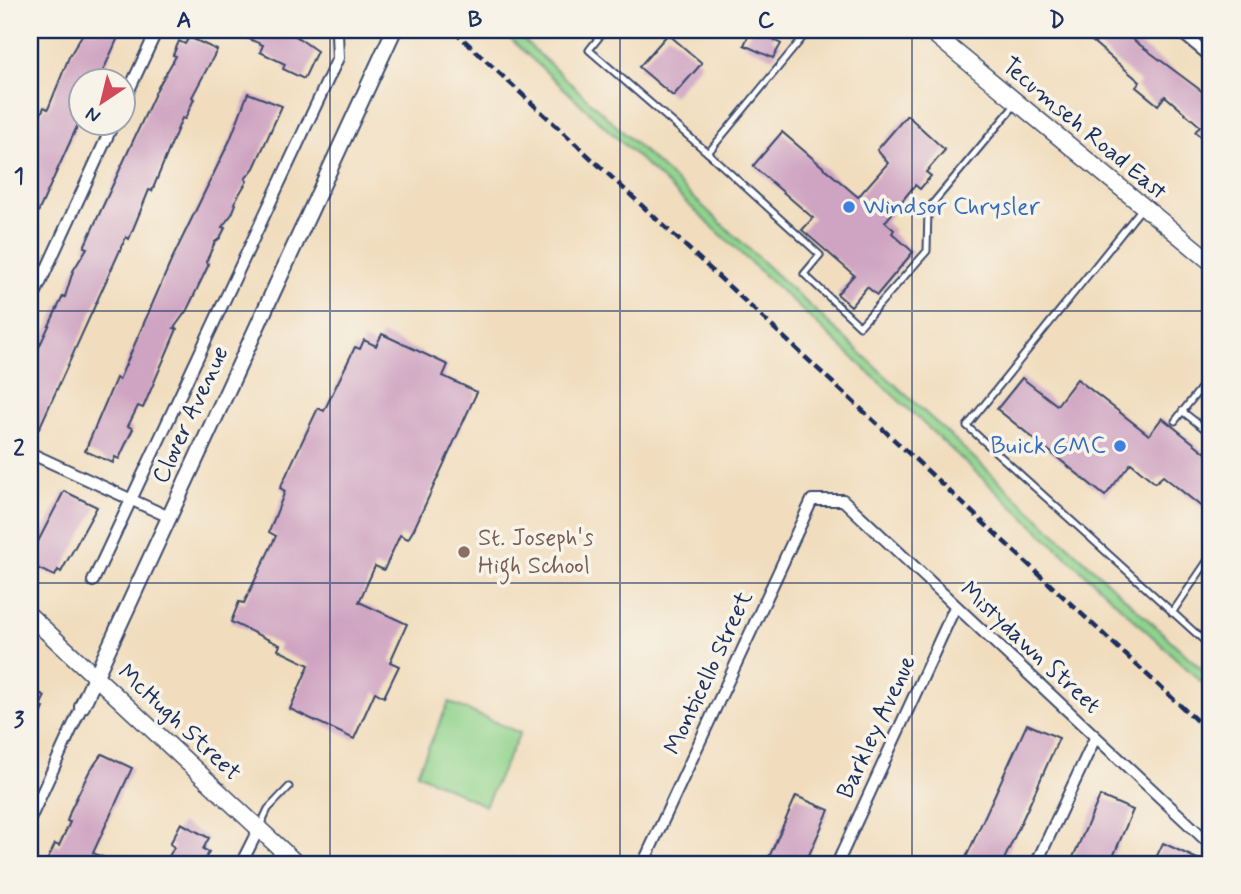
<svg xmlns="http://www.w3.org/2000/svg" width="1241" height="894" font-family="Mynerve,sans-serif">
<style>
.green{fill:#90d38b;stroke:#568174;stroke-width:2}
.building{fill:#cfa4c2}
.lines{fill:none;stroke-linecap:round;stroke-linejoin:round}
.service-casing{stroke:#3b496c;stroke-width:9}
.minor-casing{stroke:#3b496c;stroke-width:14}
.tertiary-casing{stroke:#3b496c;stroke-width:18}
.secondary-casing{stroke:#3b496c;stroke-width:19}
.service{stroke:#fff;stroke-width:5}
.minor{stroke:#fff;stroke-width:10}
.tertiary{stroke:#fff;stroke-width:14}
.secondary{stroke:#fff;stroke-width:16}
.rail{stroke:#1b2f5e;stroke-width:4.5;stroke-dasharray:10 5;stroke-linecap:butt}
.grid{fill:none;stroke:#1b2f5e;stroke-width:2;stroke-opacity:0.55}
.shop-dot{fill:#3f7fe0;stroke:#f7f3e8;stroke-width:2.5}
.education-dot{fill:#8d6e63;stroke:#f7f3e8;stroke-width:2.5}
.labels{text-anchor:middle;dominant-baseline:central;stroke-width:7;stroke-linejoin:round;paint-order:stroke}
.street-label{font-size:24px;fill:#1b2f5e;stroke:#f7f3e8}
.shop-label{font-size:24px;fill:#366cbe;stroke:#f7f3e8;text-anchor:start}
.education-label{font-size:24px;fill:#785e54;stroke:#f7f3e8;text-anchor:start}
.neatline{fill:none;stroke:#1b2f5e;stroke-width:2.5}
.grid-label{font-size:23px;text-anchor:middle;font-weight:bold;fill:#1b2f5e}
</style>
<rect width="100%" height="100%" fill="#f7f3e8"/>
<filter id="ink" filterUnits="userSpaceOnUse"><feTurbulence type="fractalNoise" baseFrequency=".0143" numOctaves="2"/><feDisplacementMap in="SourceGraphic" scale="14" xChannelSelector="R" yChannelSelector="G"/><feConvolveMatrix kernelMatrix="1 2 1 2 8 2 1 2 1" color-interpolation-filters="sRGB"/></filter>
<filter id="wash" filterUnits="userSpaceOnUse"><feTurbulence type="fractalNoise" baseFrequency=".00686" numOctaves="4" result="noise"/><feDisplacementMap in="SourceGraphic" scale="28" xChannelSelector="R" yChannelSelector="G"/><feGaussianBlur stdDeviation="1.57" result="paint"/><feColorMatrix in="noise" values="0 0 0 0 0 0 0 0 0 0 0 0 0 0 0 0 0 1.4 0 .05"/><feComposite in="paint" operator="in"/></filter>
<g filter="url(#wash)">
<rect width="100%" height="100%" fill="#f1ddbd"/>
<g class="green">
<polygon points="501,30 513,30 1211,678 1211,691"/>
<polygon points="449,702 520,733 485,806 417,773"/>
</g>
<g id="blocks">
<g class="building">
<polygon points="85,30 120,33 99,80 80,80 80,120 30,230 30,149 39,129 35,127 44,107 48,109 69,57"/>
<polygon points="229,30 287,30 317,51 304,79 283,69 285,64 260,52 263,45"/>
<polygon points="751,30 768,30 775,35 772,39 781,44 773,58 744,45"/>
<polygon points="1079,30 1120,30 1211,98 1211,145 1195,132 1200,126 1165,96 1158,105 1136,87 1140,82"/>
<polygon points="668,34 702,63 673,96 639,67"/>
<polygon points="189,37 217,50 192,97 194,99 185,119 182,118 152,191 149,190 129,239 126,237 39,429 30,425 30,366 63,296 65,297 73,271 87,248 84,247 157,89 176,56 173,55 179,41 185,44"/>
<polygon points="248,93 282,106 254,168 245,179 247,181 234,203 236,204 232,214 222,227 225,228 220,238 215,242 206,262 209,264 187,310 174,328 177,329 143,408 138,406 128,426 133,429 128,439 119,459 115,457 113,463 85,451 116,378 119,380 172,259 230,140"/>
<polygon points="907,115 945,150 926,172 931,176 920,189 915,185 885,222 894,230 892,233 913,252 877,295 867,287 851,306 837,294 854,275 802,230 813,218 753,166 782,132 858,197 888,163 877,150"/>
<polygon points="382,334 448,365 443,376 477,392 414,529 408,539 400,535 384,570 375,566 359,602 407,624 390,662 399,666 384,697 375,692 354,739 290,709 309,665 278,650 280,645 231,622 239,602 244,603 276,536 269,532 285,491 280,488 318,408 324,411 355,347 360,349 364,340 376,346"/>
<polygon points="1022,378 1057,405 1077,379 1149,435 1162,418 1211,457 1211,497 1203,508 1163,476 1155,483 1131,463 1105,496 997,409"/>
<polygon points="64,491 97,507 61,572 58,570 55,576 30,565 30,557"/>
<polygon points="30,688 45,696 40,706 44,708 30,737"/>
<polygon points="1027,724 1059,738 1031,801 1002,864 963,864"/>
<polygon points="102,754 132,768 93,853 119,864 55,864 47,861 55,844 59,846 70,822 67,821 71,809 89,772"/>
<polygon points="796,796 829,810 805,864 766,864"/>
<polygon points="1100,796 1133,810 1110,864 1070,864"/>
<polygon points="181,823 209,838 203,849 209,852 203,864 165,864 174,847 170,844"/>
<polygon points="1163,843 1208,864 1153,864"/>
</g>
</g>
</g>
<g filter="url(#ink)">
<use href="#blocks" fill-opacity="0" stroke="#3b496c" stroke-width="2"/>
<g class="lines">
<g class="service-casing">
<g id="service">
<polyline points="605,30 589,50 708,153"/>
<polyline points="809,30 708,153 820,255 804,274 860,326 927,251 928,209 1015,105"/>
<polyline points="1142,208 967,426 1211,647"/>
<polyline points="1182,411 1211,434"/>
<polyline points="1175,421 1211,375"/>
<polyline points="1172,613 1210,557 1207,533 1211,525"/>
<polyline points="260,826 268,809 289,787"/>
</g>
</g>
<g class="minor-casing">
<g id="minor">
<polyline points="1178,30 1211,57"/>
<polyline points="122,105 157,30"/>
<polyline points="30,305 114,122"/>
<polyline points="30,453 169,517"/>
<polyline points="93,581 338,58 337,33 333,30"/>
<polyline points="30,819 82,706"/>
<polyline points="241,864 259,828"/>
<polyline points="643,864 812,500 843,500 1211,845"/>
<polyline points="837,864 955,607"/>
<polyline points="1036,864 1095,738"/>
</g>
</g>
<g class="tertiary-casing">
<polyline id="tertiary" points="82,706 394,30"/>
</g>
<g class="secondary-casing">
<g id="secondary">
<polyline points="929,30 1211,262"/>
<polyline points="30,616 297,864"/>
</g>
</g>
<use href="#service" class="service"/>
<use href="#minor" class="minor"/>
<use href="#tertiary" class="tertiary"/>
<use href="#secondary" class="secondary"/>
<polyline class="rail" points="453,30 1211,734"/>
</g>
</g>
<path class="grid" d="M330,30V864M620,30V864M912,30V864M30,311H1211M30,583H1211"/>
<g class="shop-dot">
<circle cx="849" cy="207" r="7"/>
<circle cx="1120" cy="446" r="7"/>
</g>
<circle class="education-dot" cx="464" cy="552" r="7"/>
<g class="labels">
<g class="street-label">
<text transform="translate(1084 129) rotate(40)">Tecumseh Road East</text>
<text transform="translate(191 415) rotate(-65)">Clover Avenue</text>
<text transform="translate(1030 648) rotate(43)">Mistydawn Street</text>
<text transform="translate(709 673) rotate(-65)">Monticello Street</text>
<text transform="translate(179 723) rotate(43)">McHugh Street</text>
<text transform="translate(877 727) rotate(-65)">Barkley Avenue</text>
</g>
<g class="shop-label">
<text x="863" y="207">Windsor Chrysler</text>
<text x="1106" y="446" text-anchor="end">Buick GMC</text>
</g>
<g class="education-label">
<text x="478" y="538">St. Joseph's<tspan x="478" dy="28">High School</tspan></text>
</g>
</g>
<rect width="1241" height="894" fill="none" stroke="#f7f3e8" stroke-width="77"/>
<g transform="translate(102 102) rotate(215)"><circle r="33" fill="#f7f3e8" stroke="#9fa5b1" stroke-width="2"/>
<path d="M0-5L12 26L0 18L-12 26Z" fill="#d1495b"/>
<text y="-10" font-size="19" font-weight="bold" text-anchor="middle" fill="#1b2f5e">N</text>
</g>
<rect x="38" y="38" width="1164" height="818" class="neatline"/>
<g class="grid-label">
<text x="184" y="27">A</text>
<text x="475" y="27">B</text>
<text x="766" y="27">C</text>
<text x="1057" y="27">D</text>
<text x="19" y="183">1</text>
<text x="19" y="455">2</text>
<text x="19" y="727">3</text>
</g>
</svg>
